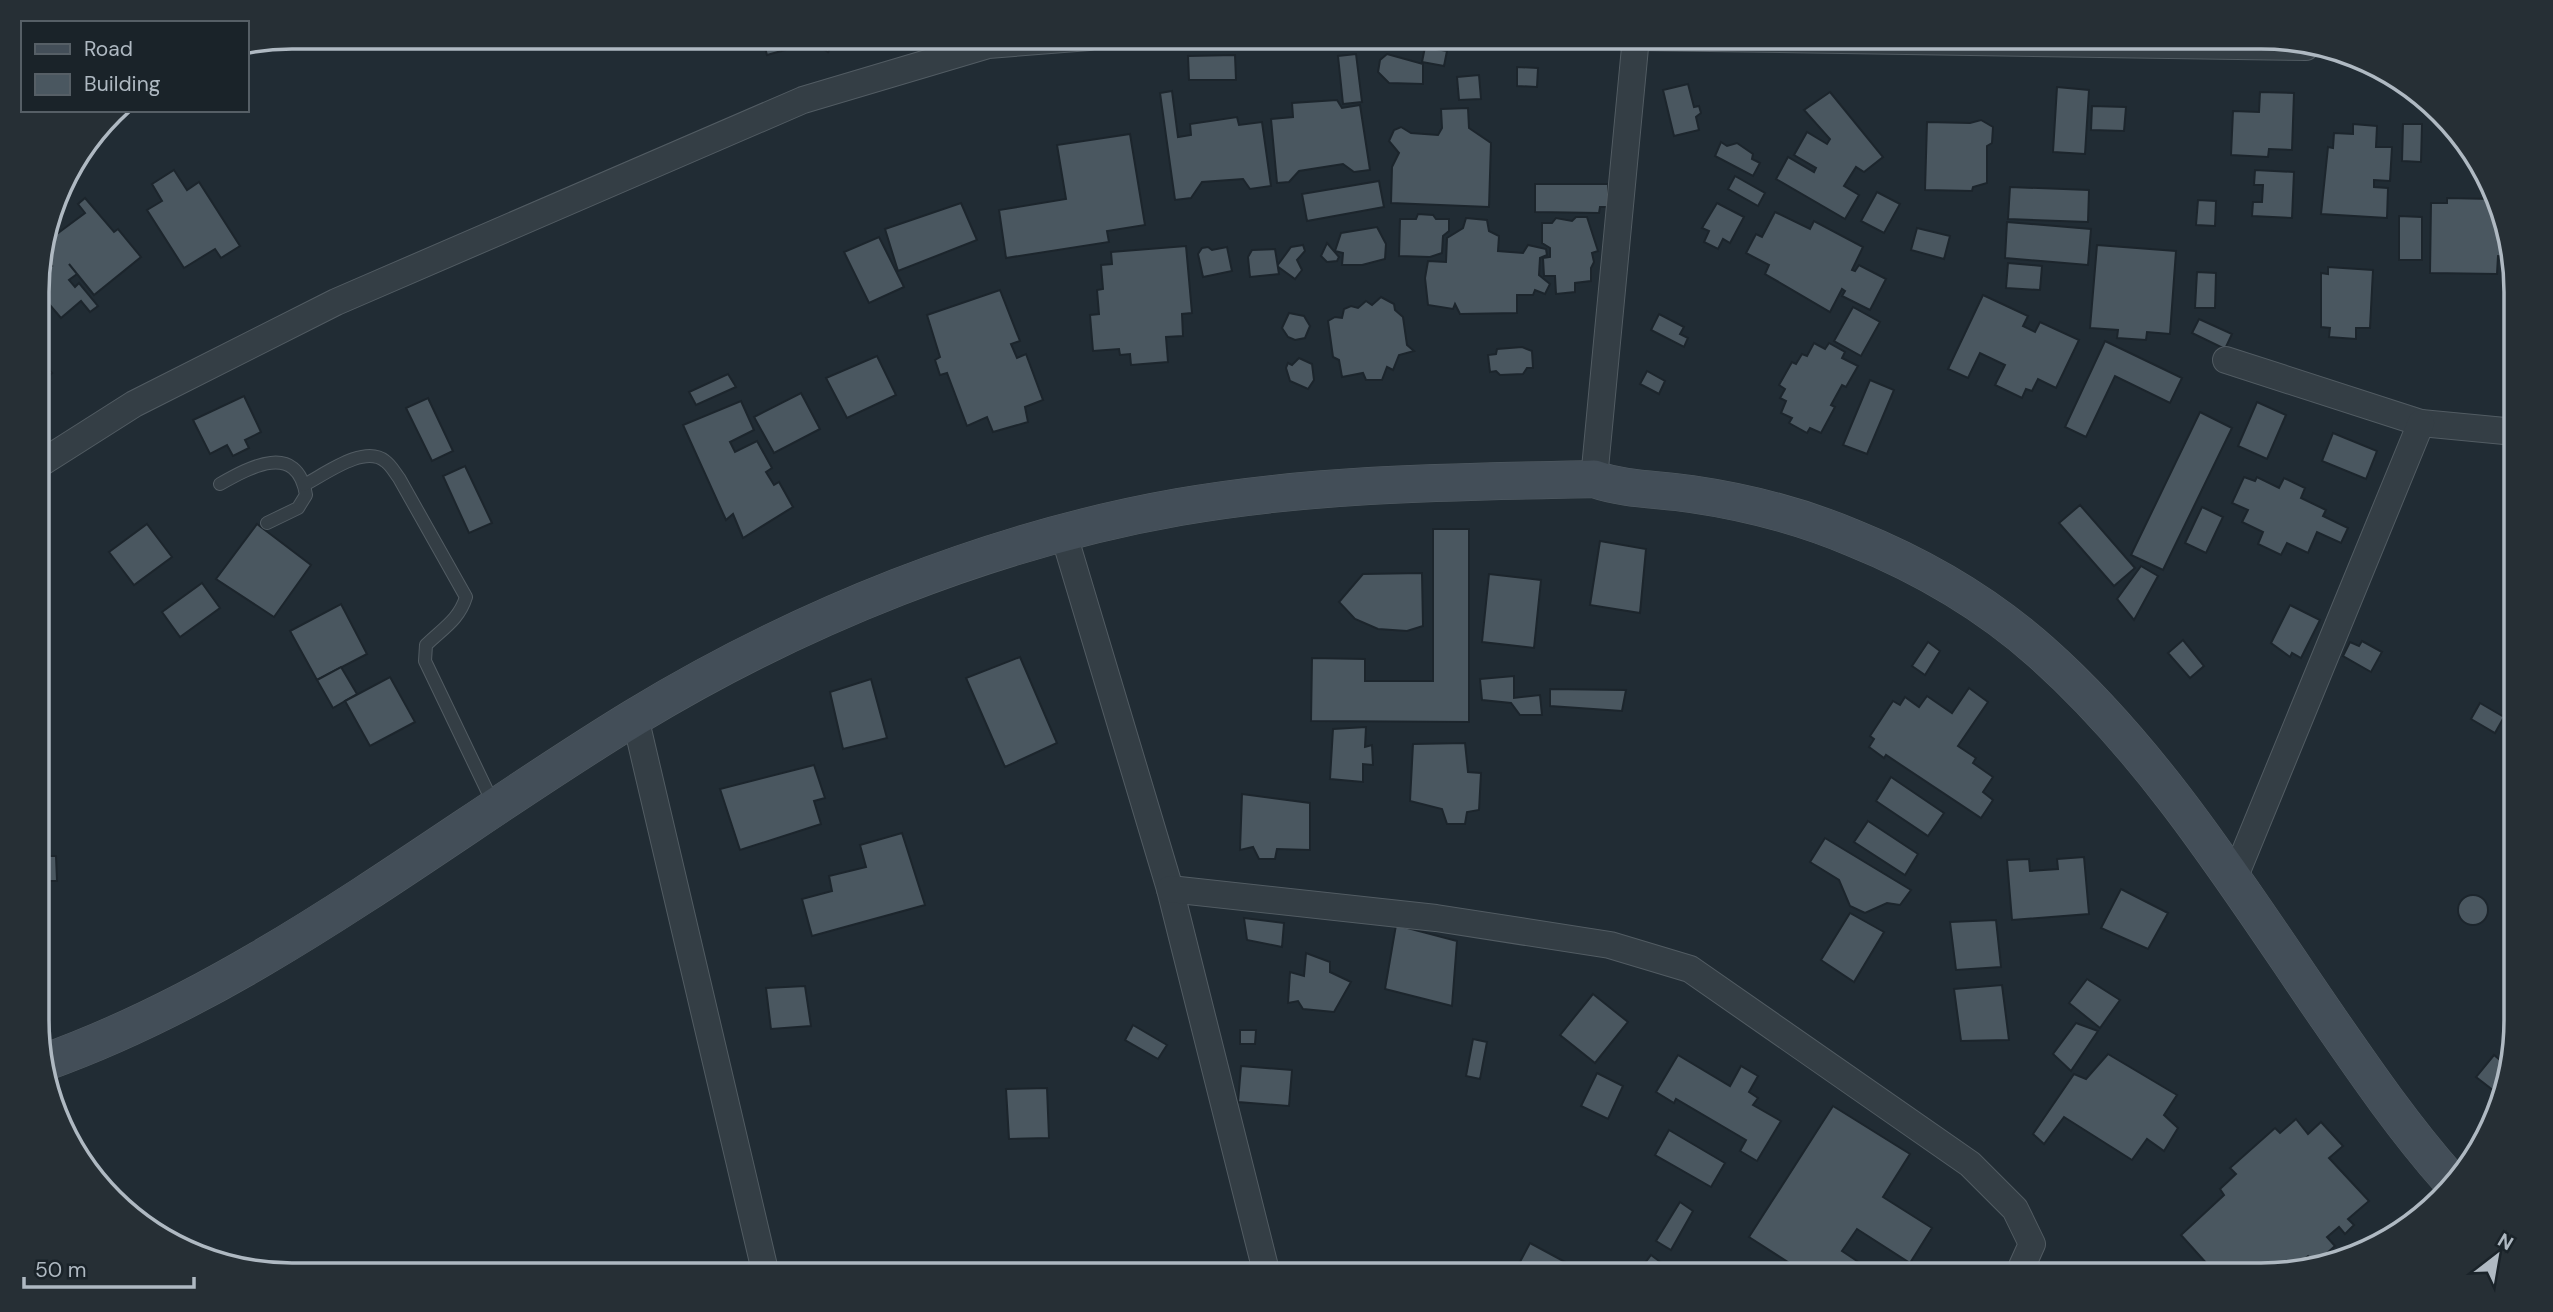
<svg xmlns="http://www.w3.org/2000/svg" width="2553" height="1312" font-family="'DM Sans',sans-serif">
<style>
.building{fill:#4a5760;stroke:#1c252c;stroke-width:2}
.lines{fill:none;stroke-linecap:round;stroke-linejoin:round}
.service-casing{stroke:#525c63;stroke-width:14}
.minor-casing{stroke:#525c63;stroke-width:28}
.secondary-casing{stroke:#525c63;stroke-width:38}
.service{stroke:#343e45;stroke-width:12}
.minor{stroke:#343e45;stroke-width:26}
.secondary{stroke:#434e58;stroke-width:37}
.rim{fill:none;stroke:#afb9c2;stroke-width:3.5}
</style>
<rect width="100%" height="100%" fill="#212c34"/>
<g class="building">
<polygon points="762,37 781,37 785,50 767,55"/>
<polygon points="821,37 838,37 828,52 816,44"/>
<polygon points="1425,47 1447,51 1444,66 1422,62"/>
<polygon points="1356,54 1362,102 1343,104 1338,56"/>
<polygon points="1387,54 1423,64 1423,84 1389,83 1378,72 1380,60"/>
<polygon points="1235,55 1236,80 1189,80 1188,56"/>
<polygon points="1517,67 1538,68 1537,87 1517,86"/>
<polygon points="1479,75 1481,99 1459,100 1457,77"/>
<polygon points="1688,84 1694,107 1699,106 1701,113 1696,117 1699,130 1674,136 1663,90"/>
<polygon points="2057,87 2089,90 2085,154 2053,152"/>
<polygon points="1172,91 1178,137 1191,135 1190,124 1237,117 1239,125 1262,122 1271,186 1250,189 1243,179 1202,182 1191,198 1175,200 1160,93"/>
<polygon points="1830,92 1883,157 1864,172 1856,167 1844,186 1859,195 1845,219 1776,179 1788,157 1814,172 1816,168 1794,155 1807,132 1827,144 1830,139 1804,110"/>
<polygon points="2260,92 2294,93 2292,150 2269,149 2268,157 2231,155 2233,111 2259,112"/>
<polygon points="1337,100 1342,108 1360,105 1370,170 1354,172 1343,164 1299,171 1289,182 1277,183 1271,119 1293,117 1292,103"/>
<polygon points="2092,106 2126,107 2124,131 2091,130"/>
<polygon points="1468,108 1469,128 1491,143 1489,207 1391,203 1392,167 1399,153 1389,141 1394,130 1401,127 1411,133 1438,135 1442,128 1441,109"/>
<polygon points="1981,120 1993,127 1992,143 1987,146 1987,183 1973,187 1972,191 1925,190 1927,122 1970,123"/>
<polygon points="2353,124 2377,126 2376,147 2392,147 2390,181 2374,180 2374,187 2388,188 2387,218 2321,214 2328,147 2333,148 2334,133 2353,134"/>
<polygon points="2403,124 2422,124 2421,162 2402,161"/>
<polygon points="1130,134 1145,225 1107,231 1109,242 1006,258 999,210 1066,199 1057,145"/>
<polygon points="1721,142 1727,146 1737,143 1753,154 1752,159 1760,163 1753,176 1715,156"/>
<polygon points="174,170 187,190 199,182 240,246 221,258 215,249 184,268 147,210 162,201 152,184"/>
<polygon points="2255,170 2294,172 2292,218 2252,216 2253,202 2262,202 2263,185 2254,185"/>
<polygon points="1735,176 1765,193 1758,206 1728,189"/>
<polygon points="1379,181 1384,207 1307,221 1302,194"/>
<polygon points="1535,184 1608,184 1608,207 1600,207 1599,213 1535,212"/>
<polygon points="2010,187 2089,190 2088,222 2008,219"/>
<polygon points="1877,192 1900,204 1884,233 1861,221"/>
<polygon points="85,198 114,232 118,229 141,257 94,295 69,264 77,274 69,280 75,287 79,283 98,306 90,312 81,301 61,318 37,290 37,278 52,266 42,256 46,242 85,213 78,204"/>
<polygon points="2447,198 2492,199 2499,227 2502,226 2508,242 2508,257 2498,256 2497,274 2430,273 2431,203 2447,203"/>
<polygon points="2198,200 2216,201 2215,226 2196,225"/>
<polygon points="961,203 977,240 898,271 885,229"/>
<polygon points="1717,203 1744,217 1730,243 1723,239 1718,249 1704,242 1709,231 1702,228"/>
<polygon points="1775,212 1810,229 1814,221 1863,247 1852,270 1855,271 1859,265 1886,279 1870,310 1842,296 1845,291 1842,289 1830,312 1765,274 1769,265 1746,253 1756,234 1762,237"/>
<polygon points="1418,214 1433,215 1436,219 1449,219 1449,231 1443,236 1442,253 1430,257 1399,256 1400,219 1416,219"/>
<polygon points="2399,216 2422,217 2422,260 2399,260"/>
<polygon points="1576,217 1587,217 1598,251 1592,253 1594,262 1591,268 1591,281 1575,283 1575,292 1556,294 1555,276 1544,276 1543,258 1550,257 1550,248 1542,243 1542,223 1552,223 1556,218 1572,221"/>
<polygon points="1466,218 1487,220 1489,231 1499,236 1498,251 1523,253 1528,245 1546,249 1547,255 1540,258 1539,275 1550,284 1545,294 1535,290 1533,295 1517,295 1517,313 1460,314 1455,304 1453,309 1428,305 1425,278 1428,261 1446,262 1447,238 1463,228"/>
<polygon points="2007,222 2091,229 2088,265 2005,258"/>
<polygon points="1377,227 1386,244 1385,259 1362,265 1342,265 1343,253 1335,251 1341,233"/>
<polygon points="1917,228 1950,236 1944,259 1911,250"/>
<polygon points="879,237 904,287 869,303 844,252"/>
<polygon points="1327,243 1339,257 1337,261 1327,262 1321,256"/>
<polygon points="1303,245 1305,251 1297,260 1302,270 1295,279 1277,266 1291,247"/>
<polygon points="2097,245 2176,251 2170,334 2147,332 2146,340 2117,338 2118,330 2090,328"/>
<polygon points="1186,246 1192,313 1182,314 1183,336 1166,337 1168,362 1131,365 1130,354 1120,355 1119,349 1093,351 1090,315 1099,314 1097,290 1103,289 1101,265 1112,264 1111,252"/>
<polygon points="1208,247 1212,250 1227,247 1232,271 1203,277 1198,254 1202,248"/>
<polygon points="1275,249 1279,274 1250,277 1248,257 1252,250"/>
<polygon points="2008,263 2042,266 2040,290 2006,288"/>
<polygon points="2328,267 2373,270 2370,328 2356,328 2356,339 2329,337 2330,328 2321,327 2321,273 2328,274"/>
<polygon points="2197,272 2216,273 2215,308 2195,308"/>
<polygon points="1000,290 1020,341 1011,344 1017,358 1026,354 1043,400 1025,407 1028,422 993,432 987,417 967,426 947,373 940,375 935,360 940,357 927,315"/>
<polygon points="1983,295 2028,316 2023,326 2035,332 2040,322 2079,340 2056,388 2038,379 2032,391 2026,389 2022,398 1995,385 2005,365 1980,353 1968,378 1948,369"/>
<polygon points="1381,297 1394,304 1395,310 1403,317 1407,345 1414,351 1399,355 1393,370 1387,367 1382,380 1366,380 1363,373 1342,377 1339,360 1333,357 1328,321 1335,317 1342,318 1344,309 1351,306 1358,308 1366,301 1372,305"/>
<polygon points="1853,307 1880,322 1861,356 1834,341"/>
<polygon points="1289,313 1304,316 1310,326 1305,338 1295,340 1288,337 1282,328"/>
<polygon points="1659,314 1684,327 1680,334 1688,338 1684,347 1651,330"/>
<polygon points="2199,319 2232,334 2225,349 2192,333"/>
<polygon points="2105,341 2182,378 2170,403 2115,376 2086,437 2065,427"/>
<polygon points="1814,343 1825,349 1829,343 1845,352 1842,358 1858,366 1846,387 1842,385 1831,405 1835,407 1821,433 1810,428 1807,433 1789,423 1792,418 1781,413 1786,401 1780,398 1785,389 1779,385 1792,362 1796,364 1802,354 1807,356"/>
<polygon points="37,345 44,356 42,360 52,373 38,384"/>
<polygon points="1522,347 1532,351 1533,368 1527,368 1523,374 1500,375 1496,371 1490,372 1488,355 1496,354 1497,349"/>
<polygon points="877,356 896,395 847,418 826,378"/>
<polygon points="1299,358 1312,364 1314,380 1308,389 1290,381 1286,368 1288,363 1292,365"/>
<polygon points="1647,371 1665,381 1659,394 1640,384"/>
<polygon points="728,374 736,387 696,405 689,392"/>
<polygon points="1870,380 1894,390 1867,454 1843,445"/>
<polygon points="801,393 820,429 774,453 754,417"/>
<polygon points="244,396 261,432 245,440 249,448 233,456 227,445 210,454 193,420"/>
<polygon points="428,398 453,451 432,461 406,408"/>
<polygon points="741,401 754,430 730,442 735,452 757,441 772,468 766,472 774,485 779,482 793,507 743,538 733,514 726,520 683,425"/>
<polygon points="2257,402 2286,415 2267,459 2238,446"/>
<polygon points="2200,412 2232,428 2163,570 2131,555"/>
<polygon points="2333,433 2377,451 2366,479 2322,461"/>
<polygon points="465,466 492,523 469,533 443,476"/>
<polygon points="2244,477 2255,481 2257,477 2279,488 2284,478 2305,488 2301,498 2326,510 2323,516 2348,528 2341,543 2317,532 2308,553 2287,543 2281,555 2258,544 2263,532 2242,522 2248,510 2232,503"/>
<polygon points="2080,505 2135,568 2114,586 2059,523"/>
<polygon points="2202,507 2223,517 2206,553 2185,543"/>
<polygon points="147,524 172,557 134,585 109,552"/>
<polygon points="257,524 311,565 274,617 216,579"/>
<polygon points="1433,529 1469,529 1469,722 1311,721 1312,658 1365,659 1365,681 1433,681"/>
<polygon points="1600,541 1646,549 1640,613 1590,605"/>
<polygon points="2141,566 2158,576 2134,620 2117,599"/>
<polygon points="1422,573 1423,626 1407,631 1378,629 1355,619 1339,602 1363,574"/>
<polygon points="1489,574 1541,580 1534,648 1482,642"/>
<polygon points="202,583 220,608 180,637 162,612"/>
<polygon points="341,604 367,654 317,680 290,631"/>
<polygon points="2290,605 2320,620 2301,658 2292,653 2290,657 2271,643"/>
<polygon points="2183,640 2204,666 2190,678 2168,653"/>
<polygon points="2362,641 2382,652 2371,672 2343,656 2350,642 2359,646"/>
<polygon points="1928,642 1940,651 1925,675 1912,666"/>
<polygon points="1020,657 1057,743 1005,767 966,678"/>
<polygon points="341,667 357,694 333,708 317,680"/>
<polygon points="1514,676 1514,698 1540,695 1542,715 1520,715 1511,703 1482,700 1480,679"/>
<polygon points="390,677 415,722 370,746 345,701"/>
<polygon points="871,679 887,738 843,749 830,692"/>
<polygon points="1969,688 1988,702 1958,746 1976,758 1973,763 1993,777 1983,792 1993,800 1981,818 1886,755 1884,758 1869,747 1874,739 1870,736 1893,701 1900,705 1905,697 1919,707 1927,696 1952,713"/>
<polygon points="1550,689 1626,690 1622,711 1550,706"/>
<polygon points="2480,703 2504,717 2495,733 2471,719"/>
<polygon points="1366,727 1365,747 1372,745 1373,765 1363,764 1363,782 1330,779 1333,729"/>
<polygon points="1465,743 1468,772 1481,773 1479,810 1467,812 1465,824 1447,824 1442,809 1410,801 1413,744"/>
<polygon points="814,765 825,798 814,801 821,824 740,850 720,789"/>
<polygon points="1891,777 1944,813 1928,836 1876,801"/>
<polygon points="38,788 47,788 48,813 38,813"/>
<polygon points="1242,794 1310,803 1310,850 1277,849 1275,859 1259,859 1253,847 1240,850"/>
<polygon points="1868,821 1918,854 1905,875 1854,842"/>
<polygon points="39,833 48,833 49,856 56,856 57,881 41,881 42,895 39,895"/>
<polygon points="902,833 925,905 812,936 802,899 832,891 829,876 866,867 860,845"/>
<polygon points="1825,838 1911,890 1900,905 1887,903 1865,913 1850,906 1839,880 1810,862"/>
<polygon points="2084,857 2089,914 2012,920 2007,860 2029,859 2030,871 2058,869 2057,859"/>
<polygon points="2121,889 2168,913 2148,949 2101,928"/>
<circle cx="2473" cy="910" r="15"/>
<polygon points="1850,913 1884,932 1854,982 1821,960"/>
<polygon points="1244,918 1284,923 1282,947 1247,940"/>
<polygon points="1996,920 2001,967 1956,970 1950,922"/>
<polygon points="1396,925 1457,941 1452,1006 1385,989"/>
<polygon points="1306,953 1330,962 1330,972 1351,982 1334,1012 1303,1009 1298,1001 1288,1003 1290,972 1304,976"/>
<polygon points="2087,979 2120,1000 2100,1028 2069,1003"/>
<polygon points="2002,985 2009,1040 1961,1041 1954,989"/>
<polygon points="805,986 811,1026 771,1029 766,988"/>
<polygon points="1593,994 1628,1022 1595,1063 1560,1035"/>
<polygon points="2076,1023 2098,1031 2071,1071 2053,1054"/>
<polygon points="1133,1025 1167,1045 1158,1059 1125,1040"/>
<polygon points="1240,1030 1256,1030 1255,1044 1240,1044"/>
<polygon points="1473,1039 1487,1042 1480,1079 1466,1076"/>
<polygon points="2108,1054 2177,1095 2164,1115 2178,1128 2164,1151 2147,1139 2132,1160 2064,1117 2044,1144 2033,1134 2074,1074 2086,1079"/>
<polygon points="1678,1055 1730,1086 1741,1066 1758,1076 1749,1092 1758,1098 1753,1105 1781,1121 1757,1161 1740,1151 1746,1140 1676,1099 1674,1103 1656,1092"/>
<polygon points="2494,1055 2506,1065 2498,1094 2476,1077"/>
<polygon points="1241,1066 1292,1070 1289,1106 1238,1102"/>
<polygon points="1597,1073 1623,1086 1608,1119 1581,1106"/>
<polygon points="1047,1088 1049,1138 1009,1139 1006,1089"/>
<polygon points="1833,1106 1910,1154 1883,1197 1932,1228 1910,1263 1857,1229 1842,1251 1866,1267 1861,1275 1839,1275 1828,1268 1824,1275 1808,1275 1749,1237"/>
<polygon points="2296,1119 2308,1134 2321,1122 2343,1146 2329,1158 2369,1201 2348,1219 2354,1225 2345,1234 2339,1227 2327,1237 2335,1246 2318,1261 2314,1262 2308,1256 2293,1269 2277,1275 2217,1275 2181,1235 2224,1195 2220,1189 2236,1174 2230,1168 2275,1128 2280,1133"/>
<polygon points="1669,1130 1725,1163 1711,1187 1655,1155"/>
<polygon points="1680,1202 1693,1211 1671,1250 1656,1241"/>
<polygon points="1530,1243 1589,1275 1513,1275"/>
<polygon points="1651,1255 1678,1275 1636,1275"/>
</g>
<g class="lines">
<g class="service-casing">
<g id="service">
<path d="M220,484C250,467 297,441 306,495L298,508L267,523"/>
<path d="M304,485C324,475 364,444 385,461C391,465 395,473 399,478L466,597C459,620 442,629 426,645L425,661L493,803"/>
</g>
</g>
<g class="minor-casing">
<g id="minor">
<polyline points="1639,37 2306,47"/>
<polyline points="2226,360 2421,423 2515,432"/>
<polyline points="38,465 134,404 336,302 803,100 988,45 1089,37"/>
<polyline points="1594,479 1636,37"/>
<polyline points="1064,535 1170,889 1267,1275"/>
<polyline points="635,717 766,1275"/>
<polyline points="2233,881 2421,423"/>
<polyline points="1170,889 1436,918 1610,945 1690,969 1970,1164 2015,1209 2032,1244 2018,1275"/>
</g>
</g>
<g class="secondary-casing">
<path id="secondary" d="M43,1063C259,986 441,835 635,717C798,618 991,540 1179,507C1316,483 1455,482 1594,479C1626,490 1658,489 1691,494C1746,502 1801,516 1853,538C1920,565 1987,604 2041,652C2155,753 2239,888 2324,1012C2364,1070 2403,1127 2449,1179"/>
</g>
<use href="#service" class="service"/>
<use href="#minor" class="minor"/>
<use href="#secondary" class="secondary"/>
</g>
<path d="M0 0H2553V1312H0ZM292 49H2261A243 243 0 0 1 2504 292V1020A243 243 0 0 1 2261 1263H292A243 243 0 0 1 49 1020V292A243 243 0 0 1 292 49Z" fill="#262f35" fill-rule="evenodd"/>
<path class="rim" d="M292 49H2261A243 243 0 0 1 2504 292V1020A243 243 0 0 1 2261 1263H292A243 243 0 0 1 49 1020V292A243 243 0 0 1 292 49Z"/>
<rect x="21" y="21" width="228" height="91" fill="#1a2329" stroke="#565f66" stroke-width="2"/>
<rect x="35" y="44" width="35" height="10" fill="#434e58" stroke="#565f66" stroke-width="2"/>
<text x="84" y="56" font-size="21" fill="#afb9c2">Road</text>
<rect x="35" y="74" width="35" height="21" fill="#4a5760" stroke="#565f66" stroke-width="2"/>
<text x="84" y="91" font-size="21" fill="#afb9c2">Building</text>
<g transform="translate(2497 1256) rotate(31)" stroke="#1a2329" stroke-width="5" paint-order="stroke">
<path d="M0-5L12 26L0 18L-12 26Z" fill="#afb9c2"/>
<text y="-10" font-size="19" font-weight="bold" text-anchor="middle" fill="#afb9c2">N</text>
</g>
<path d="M24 1277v10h170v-10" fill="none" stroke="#afb9c2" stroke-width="3.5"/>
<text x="35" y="1277" font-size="21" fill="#afb9c2" stroke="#1a2329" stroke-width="5" paint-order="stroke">50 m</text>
</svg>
